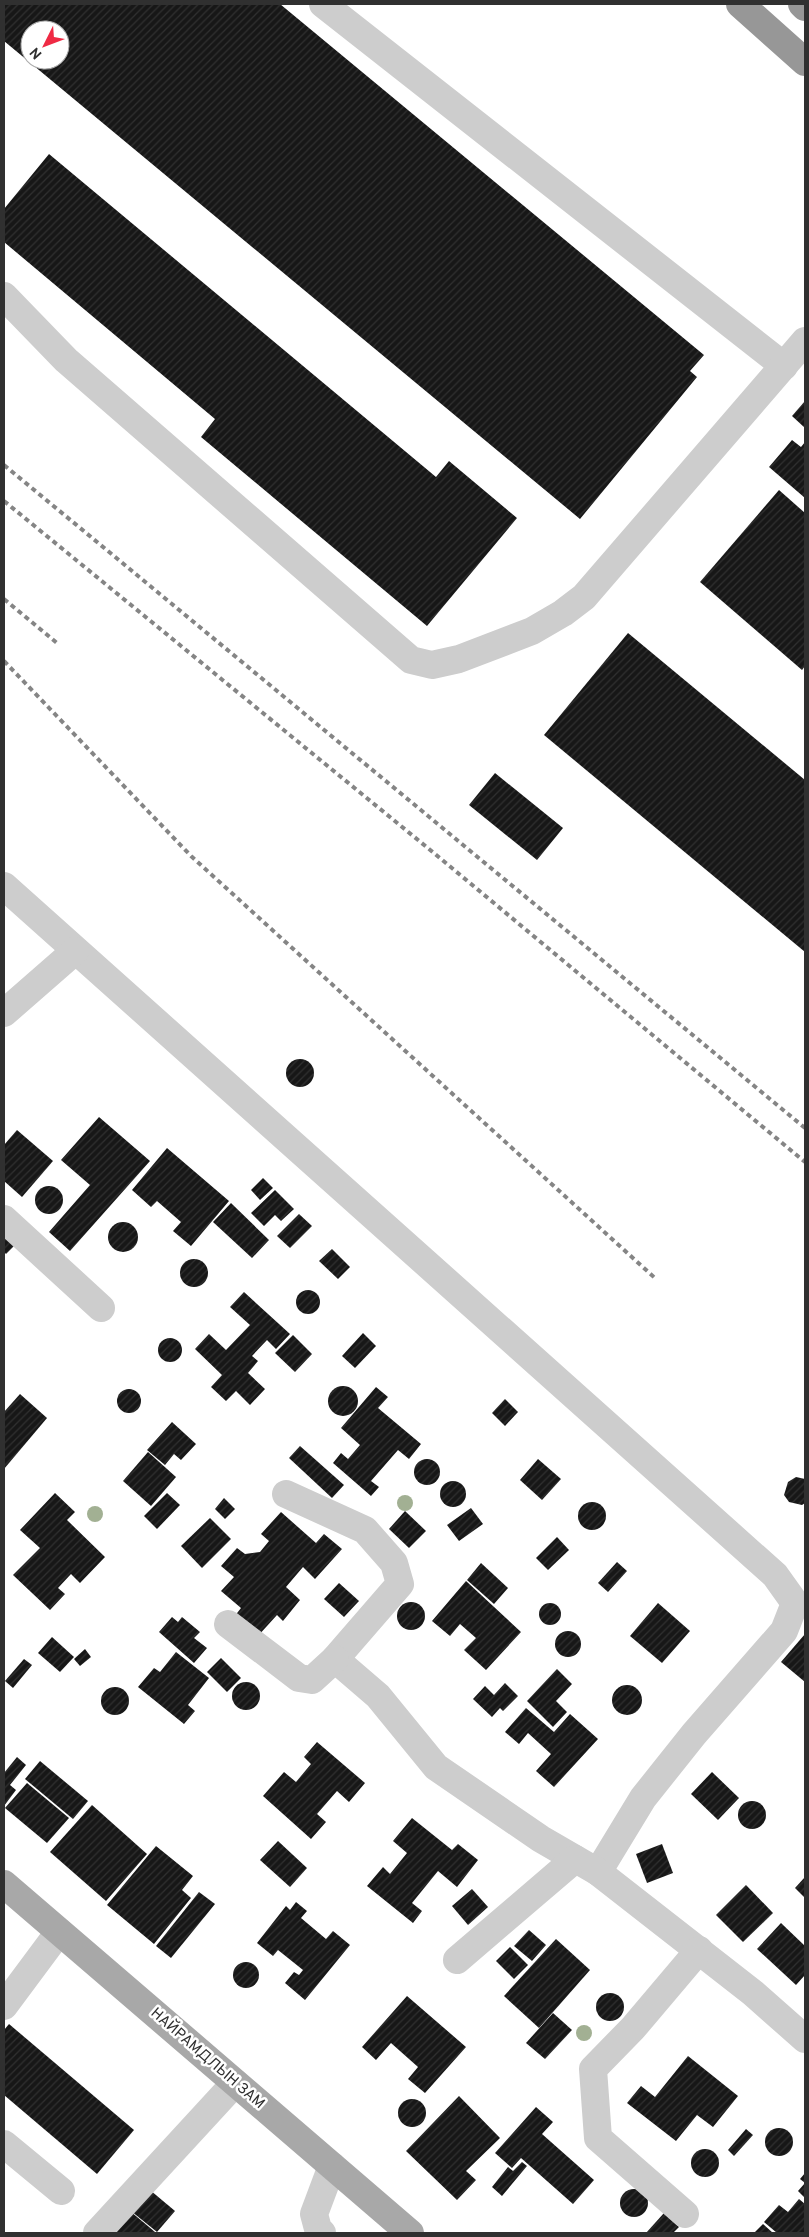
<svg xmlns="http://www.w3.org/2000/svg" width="809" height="2237" font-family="Overpass,sans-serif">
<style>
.building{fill:url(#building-hatch);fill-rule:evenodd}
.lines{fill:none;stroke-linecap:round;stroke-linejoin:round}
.minor{stroke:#cdcdcd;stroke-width:28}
.major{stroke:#a8a8a8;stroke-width:28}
.highway{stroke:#979797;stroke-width:28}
.rail{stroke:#858585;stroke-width:4;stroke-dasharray:5 4;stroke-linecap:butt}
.tree{fill:#a2b093}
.labels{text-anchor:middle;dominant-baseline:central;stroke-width:5;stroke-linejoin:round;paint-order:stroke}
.street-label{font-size:15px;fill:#303030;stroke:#fff}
</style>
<defs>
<pattern id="building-hatch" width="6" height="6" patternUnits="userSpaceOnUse" patternTransform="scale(1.25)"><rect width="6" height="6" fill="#171717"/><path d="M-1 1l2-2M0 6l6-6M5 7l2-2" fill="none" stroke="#303030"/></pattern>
</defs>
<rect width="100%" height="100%" fill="#fff"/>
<g class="building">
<path d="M4,4H280L704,355L690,371L697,377L580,519L4,41ZM30,30H60V60H30Z"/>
<polygon points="49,154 436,477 449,461 517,518 427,626 201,437 215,419 4,242 4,209"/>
<polygon points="805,401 805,428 792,416"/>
<polygon points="792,440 801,447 805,442 805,498 769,467"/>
<polygon points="779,490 805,513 805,666 802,670 700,582"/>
<polygon points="628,633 805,780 805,952 544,735"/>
<polygon points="495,773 563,828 537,860 469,805"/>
<circle cx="300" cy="1073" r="14"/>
<polygon points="99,1117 150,1161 70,1251 49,1232 90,1185 61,1160"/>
<polygon points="17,1130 53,1161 22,1197 4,1181 4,1145"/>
<polygon points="167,1148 229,1201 191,1246 173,1231 181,1222 157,1201 151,1207 132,1190"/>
<polygon points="263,1178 273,1188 260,1200 251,1190"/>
<circle cx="49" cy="1200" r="14"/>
<polygon points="275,1190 294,1209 281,1221 275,1215 264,1226 251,1213"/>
<polygon points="231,1203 269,1240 252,1258 213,1222"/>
<polygon points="299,1214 312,1226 290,1248 277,1236"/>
<circle cx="123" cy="1237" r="15"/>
<polygon points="4,1236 14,1246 6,1254 4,1252"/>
<polygon points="332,1249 350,1267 338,1279 319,1261"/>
<circle cx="194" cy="1273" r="14"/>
<circle cx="308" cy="1302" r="12"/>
<polygon points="244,1292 290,1334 276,1349 267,1340 252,1356 258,1361 248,1373 265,1389 250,1405 236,1391 226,1401 211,1387 222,1375 195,1349 209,1334 226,1350 250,1325 230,1307"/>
<polygon points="363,1333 376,1346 355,1368 342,1356"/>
<polygon points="293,1335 312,1354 295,1372 275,1353"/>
<circle cx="170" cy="1350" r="12"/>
<circle cx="343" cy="1401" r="15"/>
<polygon points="376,1387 388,1397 378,1408 421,1444 409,1459 398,1450 371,1481 379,1487 371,1496 333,1463 341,1453 348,1459 360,1445 341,1428"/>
<circle cx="129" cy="1401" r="12"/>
<polygon points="20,1394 47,1418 4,1469 4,1412"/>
<polygon points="505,1399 518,1412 505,1426 492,1413"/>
<polygon points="172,1422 196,1444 181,1460 174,1454 165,1465 147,1450"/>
<polygon points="300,1446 344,1485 332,1498 289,1458"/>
<polygon points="148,1452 176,1477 151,1506 123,1481"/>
<polygon points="538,1459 561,1479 542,1500 520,1480"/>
<circle cx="427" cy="1472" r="13"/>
<polygon points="796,1477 805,1479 805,1503 802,1505 789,1502 784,1495 788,1482"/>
<circle cx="453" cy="1494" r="13"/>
<polygon points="55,1493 75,1512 67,1520 105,1557 80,1583 71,1574 58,1588 65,1594 50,1610 13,1575 40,1548 20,1530"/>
<polygon points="167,1493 180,1505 157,1529 144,1516"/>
<polygon points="224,1498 235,1509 225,1519 215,1509"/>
<circle cx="592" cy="1516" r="14"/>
<polygon points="471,1508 483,1524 459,1541 447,1525"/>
<polygon points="405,1511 426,1531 409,1548 389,1529"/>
<polygon points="281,1512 316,1543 324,1534 342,1549 315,1579 303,1567 286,1587 300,1600 283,1621 277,1615 257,1637 234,1617 241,1608 221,1591 234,1577 221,1566 237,1548 245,1554 260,1552 269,1541 261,1534"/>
<polygon points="210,1518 231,1539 202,1568 181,1546"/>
<polygon points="557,1537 569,1550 548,1570 536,1558"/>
<polygon points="617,1562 627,1571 608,1592 598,1583"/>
<polygon points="481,1563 508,1588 494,1604 467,1580"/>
<polygon points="466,1581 521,1632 486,1670 464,1650 476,1638 460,1624 450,1636 432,1621"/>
<polygon points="339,1583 359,1601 344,1617 324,1599"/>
<circle cx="411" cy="1616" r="14"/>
<polygon points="658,1603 690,1631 662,1663 630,1636"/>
<circle cx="550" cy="1614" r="11"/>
<polygon points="172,1617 178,1622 182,1617 200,1632 194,1638 207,1648 194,1663 159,1632"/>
<circle cx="568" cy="1644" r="13"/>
<polygon points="805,1634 805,1682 781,1662"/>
<polygon points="52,1637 74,1657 60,1672 38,1653"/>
<polygon points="85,1649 91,1657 80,1666 74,1659"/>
<polygon points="176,1652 209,1678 188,1705 195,1711 184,1724 138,1687 154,1668 160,1672"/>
<polygon points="221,1658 241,1678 227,1692 207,1672"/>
<polygon points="24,1659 32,1665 13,1688 5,1681"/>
<polygon points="557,1669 572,1684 556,1701 567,1712 553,1727 527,1701"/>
<circle cx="246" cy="1696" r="14"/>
<polygon points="505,1683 518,1696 503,1711 500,1708 492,1717 473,1699 485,1686 494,1695"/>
<circle cx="627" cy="1700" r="15"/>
<circle cx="115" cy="1701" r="14"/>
<polygon points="526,1708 554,1732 570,1714 598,1739 554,1787 536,1771 551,1754 528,1733 519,1744 505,1732"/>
<polygon points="317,1742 365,1783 349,1802 337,1791 317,1814 326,1822 311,1839 263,1796 284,1772 296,1782 311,1764 304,1757"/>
<polygon points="17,1757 26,1765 10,1785 16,1790 4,1806 4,1773"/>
<polygon points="40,1761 88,1801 73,1819 25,1779"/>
<polygon points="712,1772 739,1798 718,1820 691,1794"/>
<polygon points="27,1783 69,1818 47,1843 5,1808"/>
<circle cx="752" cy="1815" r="14"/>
<polygon points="92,1805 147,1854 106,1901 50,1852"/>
<polygon points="412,1818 452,1850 458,1844 478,1860 457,1887 438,1871 412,1903 422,1911 413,1923 367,1886 383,1867 390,1874 407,1853 393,1841"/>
<polygon points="278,1841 307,1868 290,1887 260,1860"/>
<polygon points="662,1844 673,1873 647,1883 636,1854"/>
<polygon points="156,1846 193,1876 182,1890 191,1898 154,1944 107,1905"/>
<polygon points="805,1877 805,1898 795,1888"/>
<polygon points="746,1885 773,1913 743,1942 716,1915"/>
<polygon points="472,1889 488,1907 468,1925 452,1906"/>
<polygon points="199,1892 215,1904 171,1958 156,1946"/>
<polygon points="296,1902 307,1911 301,1918 326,1939 333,1931 350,1945 305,2000 285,1983 294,1972 299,1975 303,1970 278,1950 273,1956 257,1943 286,1906 290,1910"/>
<polygon points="781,1923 805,1946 805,1975 796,1985 757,1949"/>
<polygon points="529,1930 546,1945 532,1961 514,1946"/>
<polygon points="556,1939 590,1970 539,2028 504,1996"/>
<polygon points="510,1947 528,1965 514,1979 496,1961"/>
<circle cx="246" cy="1975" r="13"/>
<circle cx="610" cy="2007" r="14"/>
<polygon points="407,1996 466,2047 425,2093 408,2079 418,2067 391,2043 376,2060 362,2047"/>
<polygon points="553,2013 572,2030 545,2059 526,2043"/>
<polygon points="9,2024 134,2130 97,2174 4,2095 4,2030"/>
<polygon points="688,2056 738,2096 713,2127 697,2115 676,2141 627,2103 641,2086 655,2097"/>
<polygon points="459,2096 500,2138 466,2171 476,2180 457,2200 406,2151"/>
<circle cx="412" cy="2113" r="14"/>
<polygon points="536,2107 553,2122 542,2134 594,2180 573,2204 521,2158 512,2168 495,2153"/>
<circle cx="779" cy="2142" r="14"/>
<polygon points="746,2129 753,2135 734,2156 728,2150"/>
<circle cx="705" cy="2163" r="14"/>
<polygon points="522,2162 527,2166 502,2196 492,2187 508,2167 513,2171"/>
<polygon points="805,2173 805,2198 798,2191 805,2183 800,2179"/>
<polygon points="144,2185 175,2211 157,2232 126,2207"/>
<circle cx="634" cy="2203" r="14"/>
<polygon points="799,2199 805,2204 805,2233 777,2233 764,2222 779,2205 788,2212"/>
<polygon points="130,2211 155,2232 154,2233 111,2233"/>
<polygon points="664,2213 679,2227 673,2233 646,2233"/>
<polygon points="763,2224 773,2233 754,2233"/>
</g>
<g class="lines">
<g class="minor">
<polyline points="323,4 784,366"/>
<polyline points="4,296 66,360 411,660 432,665 459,659 532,631 563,613 584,597 805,341"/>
<polyline points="4,886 775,1575 795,1603 784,1631 694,1734 643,1798 598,1872"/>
<polyline points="4,1013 75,951"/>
<polyline points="4,1219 101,1308"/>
<polyline points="286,1494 365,1530 394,1563 400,1584 335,1659 378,1696 436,1767 541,1839 598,1872 753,1993 805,2039"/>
<polyline points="228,1624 299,1678 312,1680 335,1659"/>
<polyline points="457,1960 575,1859"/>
<polyline points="4,2006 59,1932"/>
<polyline points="4,2144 61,2191"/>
<polyline points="685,2214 598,2138 593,2069 633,2028 699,1950"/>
<polyline points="97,2233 235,2083"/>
<polyline points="322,2233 318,2229 314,2214 332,2166"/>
</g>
<polyline class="major" points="4,1884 410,2233"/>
<g class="highway">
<polyline points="740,4 805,62"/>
<polyline points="802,4 805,7"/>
</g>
<g class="rail">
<polyline points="4,465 805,1128"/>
<polyline points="4,501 429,849 805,1162"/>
<polyline points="4,599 57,643"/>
<polyline points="4,661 191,856 656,1279"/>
</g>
</g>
<g class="tree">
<circle cx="405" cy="1503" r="8"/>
<circle cx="95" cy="1514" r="8"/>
<circle cx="584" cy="2033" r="8"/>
</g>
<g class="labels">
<g class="street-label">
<text transform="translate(207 2059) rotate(41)">НАЙРАМДЛЫН ЗАМ</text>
</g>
</g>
<rect width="809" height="2237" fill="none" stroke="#303030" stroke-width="10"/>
<g transform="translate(45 45) rotate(228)"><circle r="24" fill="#ffffff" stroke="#acacac"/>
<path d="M0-4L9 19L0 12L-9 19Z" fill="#ef2a44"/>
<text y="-8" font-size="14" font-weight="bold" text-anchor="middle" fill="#303030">N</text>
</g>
</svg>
